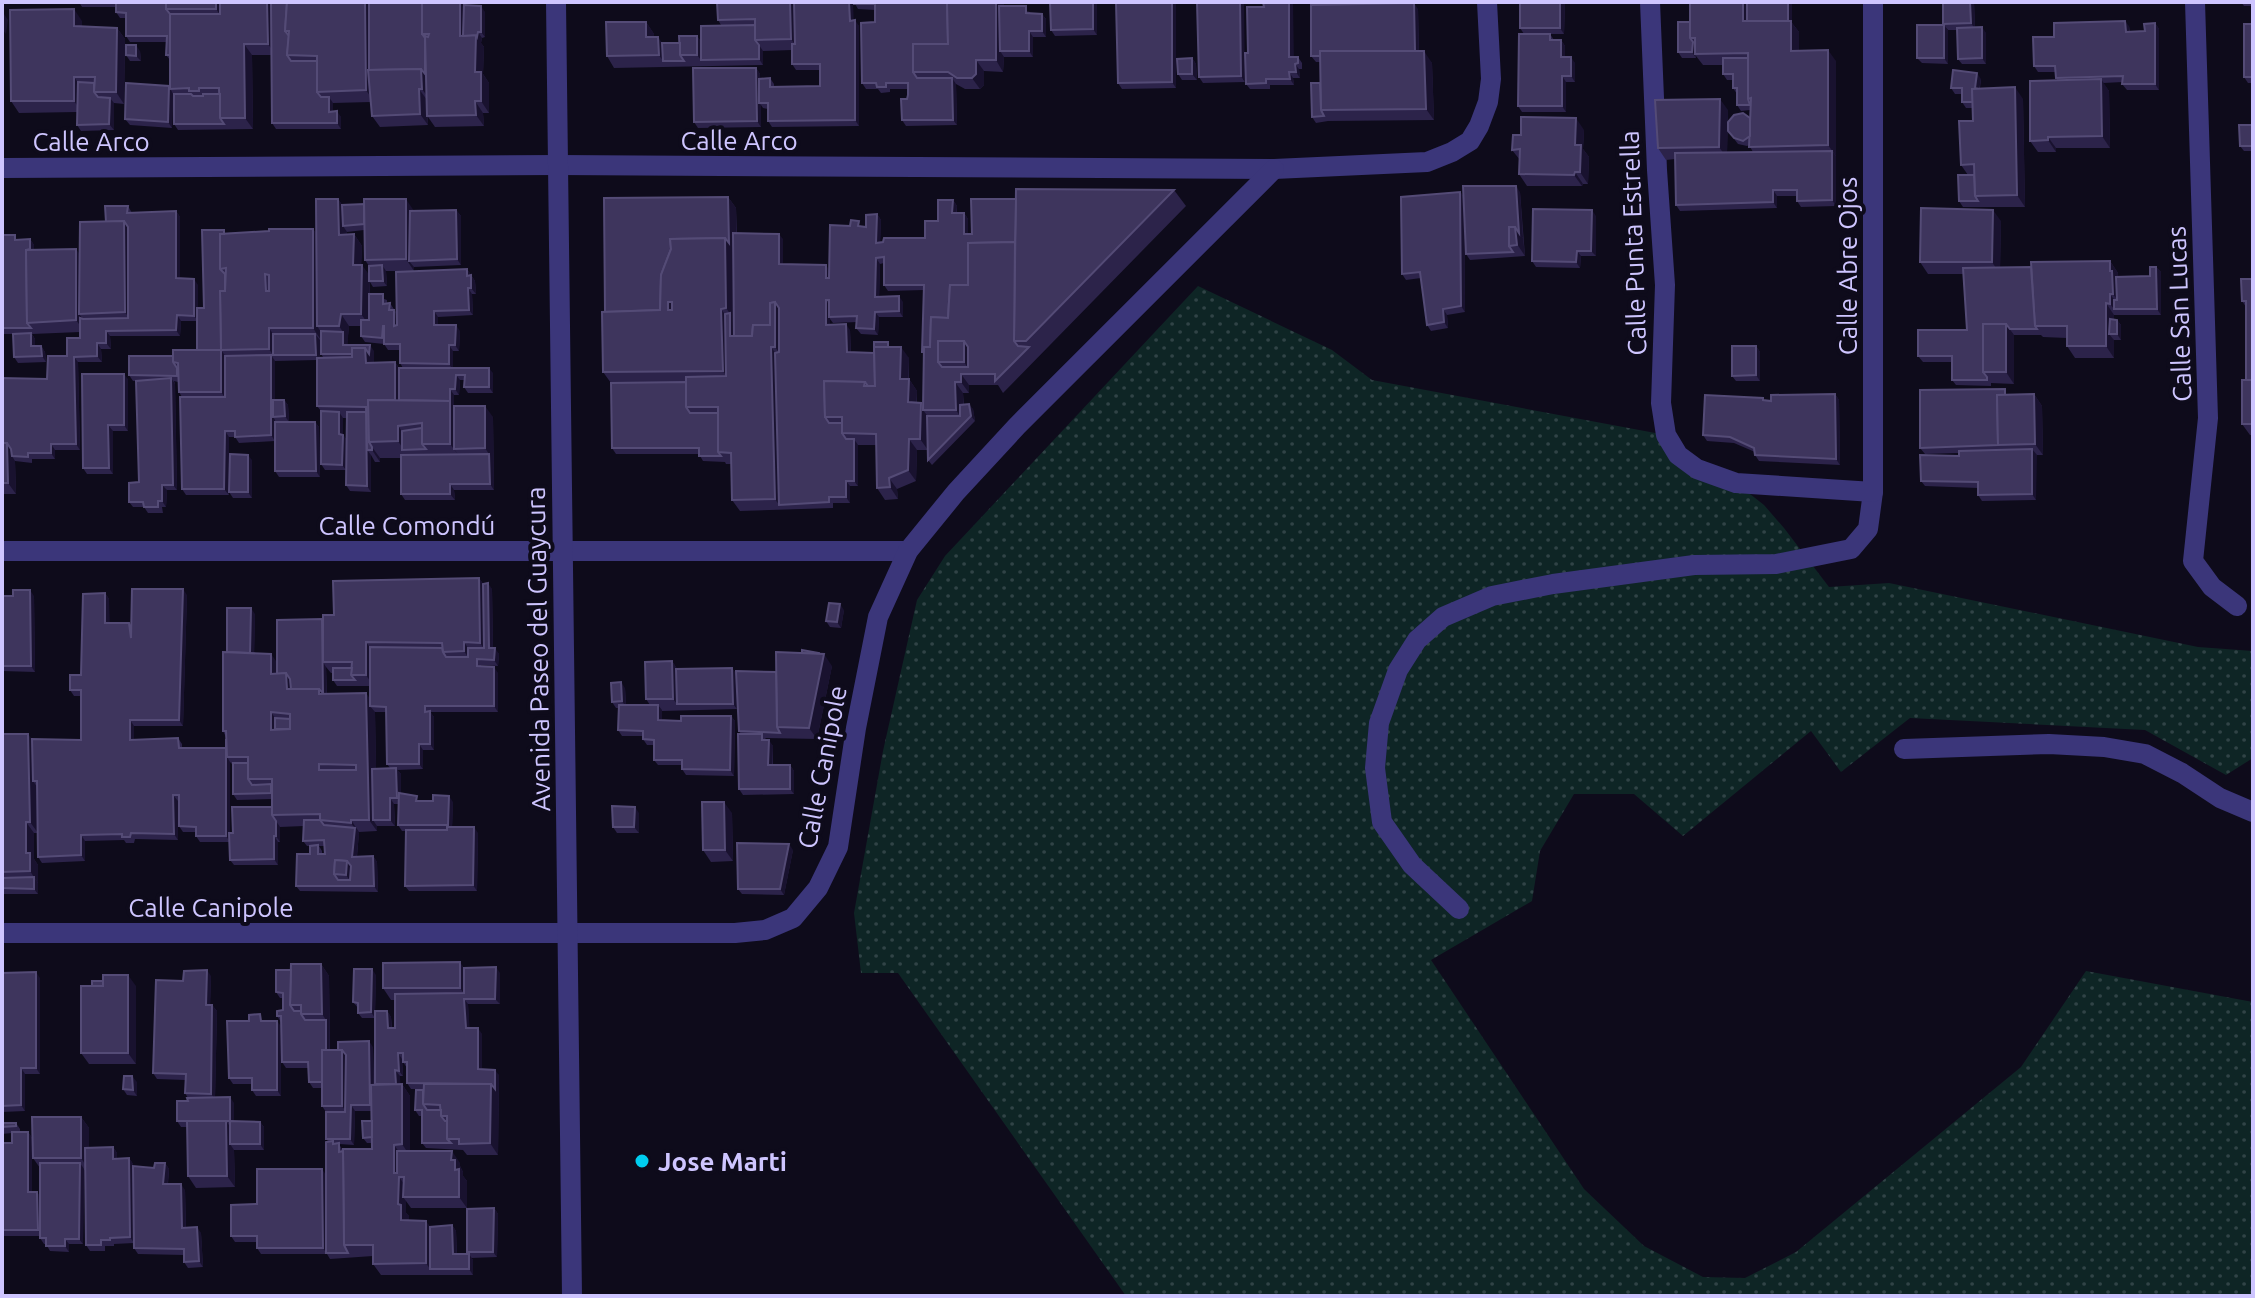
<svg xmlns="http://www.w3.org/2000/svg" width="2255" height="1298" font-family="Ubuntu,sans-serif">
<style>
.grass{fill:url(#grass-dots)}
.lines{fill:none;stroke-linecap:round;stroke-linejoin:round}
.service{stroke:#3b367a;stroke-width:20}
.minor{stroke:#3b367a;stroke-width:20}
.tertiary{stroke:#3b367a;stroke-width:20}
.wall{fill:#2c234a;fill-rule:evenodd}
.shaded-wall{fill:#19122f}
.building{fill:#3e355d;stroke:#544b76;stroke-width:2;fill-rule:evenodd}
.poi-dot{fill:#00cdf0;stroke:#0e0b1b;stroke-width:3}
.labels{text-anchor:middle;dominant-baseline:central;stroke-width:8;stroke-linejoin:round;paint-order:stroke}
.street-label{font-size:26px;fill:#cec5ff;stroke:#0e0b1b}
.poi-label{font-size:26px;font-weight:bold;fill:#cec5ff;stroke:#0e0b1b;text-anchor:start}
</style>
<defs>
<pattern id="grass-dots" width="8" height="8" patternUnits="userSpaceOnUse" patternTransform="scale(2)"><rect width="8" height="8" fill="#0e2525"/><path d="M2 2h.1M6 6h.1" fill="none" stroke="#304346" stroke-width="1.8" stroke-linecap="round"/></pattern>
</defs>
<rect width="100%" height="100%" fill="#0e0b1b"/>
<polygon class="grass" points="1198,286 1332,350 1372,380 1666,435 1678,455 1736,483 1764,505 1784,528 1829,587 1889,583 2198,647 2253,651 2253,758 2226,775 2145,730 1910,718 1841,772 1811,731 1683,836 1634,794 1574,794 1540,851 1532,901 1431,960 1584,1189 1644,1246 1703,1277 1745,1278 1796,1252 2021,1067 2086,971 2253,1002 2253,1296 1126,1296 898,973 861,973 854,913 883,751 917,600 945,556"/>
<g class="lines">
<g class="service">
<polyline points="1904,749 2049,744 2104,747 2145,754 2182,773 2220,798 2253,812"/>
<polyline points="1459,909 1412,865 1382,822 1375,768 1379,723 1398,670 1417,640 1443,617 1492,596 1553,584 1694,565 1776,564 1851,549 1868,529 1873,492"/>
</g>
<g class="minor">
<polyline points="1650,2 1657,170 1665,285 1661,403 1666,435 1678,455 1697,469 1736,483 1873,492 1873,2"/>
<polyline points="2195,2 2208,418 2193,561 2212,587 2237,606"/>
<polyline points="2,168 558,165 1274,169 1427,162 1452,152 1470,141 1479,126 1488,102 1491,79 1487,2"/>
<polyline points="2,551 908,551"/>
<polyline points="2,933 735,933 765,930 793,918 818,888 838,847 856,728 878,617 908,551 956,492 1017,426 1274,169"/>
</g>
<polyline class="tertiary" points="556,2 572,1296"/>
</g>
<g class="wall">
<polygon points="79,2 464,2 466,5 485,12 485,37 482,38 481,43 484,47 483,74 489,83 489,113 483,113 484,126 435,127 428,117 428,125 380,127 372,116 371,102 333,103 333,111 341,117 341,129 276,129 272,123 271,55 252,55 253,129 178,130 174,124 173,94 172,128 130,125 125,119 169,86 170,60 166,55 166,42 130,42 126,36 126,18 120,18 116,12 116,7 82,7"/>
<polygon points="717,2 853,2 853,21 859,26 859,126 772,127 768,121 768,109 763,108 761,105 761,127 698,128 694,122 756,68 760,74 760,79 770,78 774,84 774,87 820,86 820,70 796,70 792,64 792,50 763,51 763,65 614,68 607,56 646,22 654,34 654,37 663,43 680,43 697,36 701,42 721,25 718,20"/>
<polygon points="854,2 1004,2 1004,6 1030,12 1030,13 1042,14 1046,19 1046,37 1033,37 1033,57 1004,57 1003,72 984,71 984,85 980,89 965,89 956,84 957,125 906,126 902,120 908,95 908,89 890,89 890,92 881,93 878,89 866,89 862,83 875,22 875,10 858,9"/>
<polygon points="1050,2 1097,2 1097,35 1055,36 1051,30"/>
<polygon points="1197,2 1245,82 1203,83 1199,77"/>
<polygon points="1263,2 1293,2 1293,57 1298,57 1302,63 1302,69 1299,69 1300,78 1293,78 1294,85 1270,85 1270,89 1250,89 1246,84 1248,53 1264,7"/>
<polygon points="1565,2 1564,34 1550,34 1554,40 1561,40 1565,46 1565,57 1575,63 1575,82 1566,82 1566,112 1522,112 1518,106 1524,34 1520,28"/>
<polygon points="1690,2 1798,2 1798,3 1792,3 1792,23 1799,32 1799,51 1836,61 1836,206 1801,207 1797,201 1797,196 1777,196 1777,208 1680,211 1676,205 1675,159 1666,160 1658,148 1728,110 1727,152 1753,152 1749,145 1747,146 1738,144 1728,131 1750,118 1750,110 1741,111 1737,105 1737,94 1733,88 1733,80 1727,80 1723,74 1723,65 1703,65 1696,56 1696,58 1682,58 1678,52 1690,22"/>
<polygon points="1922,2 1974,2 1975,27 1986,33 1986,64 1962,64 1958,59 1957,30 1948,30 1943,24 1943,3 1924,4"/>
<polygon points="2241,2 2253,2 2253,6 2244,6"/>
<polygon points="1176,4 1176,88 1122,89 1118,83"/>
<polygon points="1418,9 1419,51 1432,63 1434,120 1328,121 1316,123 1312,117 1320,83 1320,62 1316,62 1311,56"/>
<polygon points="82,21 82,27 117,28 125,39 124,104 114,103 114,130 81,131 77,125 77,112 19,113 11,101"/>
<polygon points="2155,23 2159,29 2159,90 2127,90 2122,84 2123,82 2103,83 2109,91 2110,148 2056,148 2056,152 2038,152 2030,141 2057,80 2055,72 2038,72 2034,66 2054,37 2129,26 2130,32 2145,31"/>
<polygon points="2253,24 2253,83 2248,83 2244,77"/>
<polygon points="1944,25 1948,31 1948,64 1922,63 1917,58"/>
<polygon points="140,51 141,61 130,61 126,55"/>
<polygon points="1192,58 1196,64 1197,80 1182,80 1178,74"/>
<polygon points="1981,79 1980,88 2023,99 2025,207 1963,207 1959,201 1968,175 1961,165 1973,121 1973,108 1966,108 1962,102 1962,94 1955,94 1951,88"/>
<polygon points="2253,125 2253,151 2244,151 2240,146"/>
<polygon points="1584,130 1583,149 1589,157 1588,184 1583,184 1582,186 1527,186 1519,174 1520,160 1512,150 1521,135"/>
<path d="M1174,190L1186,206L1003,393L998,385H969V393H963L964,405L973,409L975,421L932,465L928,460V450H917L916,481L897,489L898,499L885,500L877,488L876,445H857L858,486H850V503H833V508L740,511L732,500L731,464H726L725,462L703,461L699,454H616L612,448L611,383L603,372L605,312L728,197L736,208L737,233L783,239V264L829,270L863,226L866,227L877,214L881,220L880,242L925,238L953,200L957,206V213H964L968,219V234H972L1016,199ZM884,263V285L888,291L924,290L922,352L924,355L923,406L917,403V391L909,379V358L891,347L874,353L851,352L850,330L830,325V319L833,323L857,322L856,328L861,334L878,335L879,317H903V302L879,297L880,264Z"/>
<polygon points="1460,192 1464,197 1520,192 1525,256 1470,260 1466,254 1464,198 1465,312 1447,315 1448,328 1431,331 1427,325 1421,278 1406,280 1402,274"/>
<path d="M338,199L342,205L414,211L456,210L461,216V265L414,267V271H386L387,286L373,287L370,282V294L387,300V304L390,303L397,314L467,269L475,281L476,294H472L473,315L438,317V325L460,331L459,351H453V368L493,373V393H468L464,387L465,380H460L459,395H454V406L493,417L494,490H454L455,500H405L401,494V458H380V462H375L371,455V492L350,491L346,485V470H325L321,464V411L317,406V360L275,361V400H284L288,405L289,422H315L319,427L320,477H279L275,471V441L239,443L235,437H229V495H186L182,489V397L179,392L178,382L174,381L175,384L177,490H167L166,507H162L163,513H148L144,507H133L129,502L139,482L137,381H133L129,375L173,356L197,350V321H181L180,336H110L111,349H101L102,362H78L80,450H55V459H32V463L15,461L16,494H2V378L47,379L67,356L80,338V332L32,334L35,339V346H41L45,352L46,362L18,363L14,357L13,334H2V240L30,239L34,245V249L79,254L106,222L128,206L132,213L176,211L180,217V279L198,285V308H204L227,233L313,229L316,234ZM364,230L365,260L369,266V275L361,265L362,246L354,234H347V232ZM349,326H361V336L365,342L384,344L388,350H400V363L403,368H399L395,362L374,363V351L347,345ZM320,340H321V354L323,357L320,358ZM343,418H347V440L343,435Z"/>
<polygon points="1596,216 1596,256 1581,256 1580,268 1536,267 1532,261"/>
<polygon points="2001,221 2000,268 2031,267 2110,261 2118,273 2118,277 2150,276 2156,267 2161,272 2161,315 2114,315 2114,320 2117,320 2121,325 2121,340 2114,340 2114,358 2075,358 2067,346 2067,338 2043,337 2041,335 2014,335 2014,384 1991,383 1991,386 1956,385 1952,380 1952,362 1923,362 1918,356 1967,330 1963,274 1928,274 1920,262"/>
<polygon points="2253,279 2253,435 2250,435 2242,424 2246,380 2246,307 2242,301"/>
<polygon points="1756,346 1760,352 1760,381 1736,381 1732,376"/>
<polygon points="128,379 128,431 113,431 113,474 87,474 83,468"/>
<polygon points="1835,394 1839,400 1840,465 1759,461 1755,455 1755,452 1734,443 1707,441 1703,435 1764,400 1771,401"/>
<polygon points="2034,394 2042,406 2043,455 2036,455 2036,500 1982,501 1978,495 1978,488 1925,486 1921,481 1959,456 1959,453 1925,454 1920,448 2009,395"/>
<polygon points="252,460 252,498 233,498 229,492"/>
<path d="M479,578L483,584L492,589L493,648L499,654L498,666L481,665V666L498,673V712H430L434,717V750H423V769L397,770L401,774V793L420,801L453,802L452,827L478,833L477,891H409L405,886L406,831H402L398,825L399,804H394L395,826H377V831L359,832L357,857L373,856L377,862L378,892L300,891L296,886L310,854V846H307L303,841L304,826L280,827V842H278V865H234L230,860V842H200L196,836V832H183L179,826V801H178V840L135,839L134,843H126L124,840L85,841V861L42,863L38,857V833H34V859L38,865V894H2V734L32,739L81,740V696H74L70,690L81,675L105,593L109,599V623H129L131,626L187,595L183,726H134V740L178,738L182,744V748H226V737L223,731L227,652L255,614L254,653L277,663L322,619L334,615ZM326,667L331,673H333V680L337,686H370V699L327,693ZM375,712H386L387,764L390,768L376,769ZM230,762L233,765V794L237,800L272,799V807L233,833H230ZM319,846H324L325,854H322V851Z"/>
<polygon points="2,596 34,596 35,672 2,671"/>
<polygon points="844,610 841,628 830,627 826,621"/>
<polygon points="672,661 677,669 732,668 736,674 737,709 662,711 662,720 681,721 731,716 735,721 734,776 686,775 682,769 682,765 658,765 654,760 654,745 647,745 643,739 643,736 622,736 618,730 619,708 616,708 612,702 625,688 626,705 650,705 646,699"/>
<polygon points="832,666 817,739 765,738 773,746 773,765 790,765 794,771 794,794 743,795 739,789 741,734 739,731 776,672"/>
<polygon points="639,813 639,833 617,833 613,827"/>
<polygon points="732,813 733,861 711,862 703,850"/>
<polygon points="793,850 784,895 742,894 738,889"/>
<path d="M321,964L329,976L330,1050L373,1047L374,1084H375V1018H362L358,1013V1008L353,1002L376,975L375,1011H387L391,1017L392,1028H395V1000H391L383,988L464,968L500,973V1004H468L469,1028L482,1034V1069L499,1075L498,1155H467L463,1150L426,1148L422,1143V1116H419L415,1110L423,1089H411L407,1083V1068L403,1062L402,1059L403,1076H400V1084H402L410,1096V1151L460,1163V1166L463,1172V1176L467,1181V1208H411L406,1201V1213L409,1216V1220L430,1227L452,1225L456,1231L457,1254H468L467,1252L494,1208L498,1214L497,1257L471,1258L473,1260V1275H381L373,1264V1256L330,1259L327,1254H261L257,1248V1242H235L231,1236L257,1204L326,1175L328,1141L326,1139V1112L322,1106V1088H313L309,1082L308,1068H286L282,1062L281,1022L277,1016L283,1010V998H280L276,992L291,970ZM355,1111H372V1121L363,1138L367,1143H372V1149L343,1151L339,1144L354,1145Z"/>
<polygon points="2,973 40,978 40,1074 25,1074 25,1111 2,1112"/>
<polygon points="211,976 210,1005 212,1005 217,1011 215,1098 234,1103 234,1121 260,1122 264,1127 264,1150 234,1150 235,1187 196,1188 188,1176 187,1127 181,1127 177,1121 188,1098 185,1093 185,1080 157,1079 153,1073 183,981"/>
<polygon points="103,981 136,986 136,1064 89,1064 81,1053 92,986"/>
<polygon points="264,1020 265,1021 281,1026 281,1096 256,1096 252,1090 252,1084 233,1084 229,1078 249,1021"/>
<polygon points="137,1082 137,1096 127,1095 123,1089"/>
<path d="M81,1117L89,1128V1148L113,1147L117,1153V1159L129,1158L133,1164V1192L154,1168L165,1163L169,1169L168,1184L185,1190L186,1227L201,1233L203,1267L188,1268L184,1262V1255L138,1254L134,1248V1243L114,1244V1246H105V1251H90L86,1245L85,1170H84L83,1244H69V1252L50,1251L46,1244H44L40,1238V1236H2V1143H12V1133L2,1134V1123H16L20,1129V1132H28L32,1138ZM32,1146L33,1158L40,1168V1195L32,1192Z"/>
</g>
<g class="shaded-wall">
<polygon points="2,2 4,2 4,14 8,20 6,34 2,29 4,15 2,12"/>
<polygon points="216,2 227,2 228,26 216,9"/>
<polygon points="267,2 275,2 276,55 268,44"/>
<polygon points="365,2 369,2 374,102 366,90"/>
<polygon points="460,2 464,2 468,8 468,41 460,36"/>
<polygon points="790,2 797,2 799,50 791,39"/>
<polygon points="849,2 853,2 854,27 850,21"/>
<polygon points="996,2 1004,2 1004,51 1000,51 1004,57 1003,72 996,60"/>
<polygon points="1093,2 1097,2 1097,35 1093,29"/>
<polygon points="1172,2 1174,2 1176,4 1176,88 1172,82"/>
<polygon points="1240,2 1244,2 1245,82 1241,76"/>
<polygon points="1289,2 1293,2 1294,63 1289,57"/>
<polygon points="1560,2 1565,2 1564,34 1560,28"/>
<polygon points="1743,2 1750,2 1751,27 1743,21"/>
<polygon points="1788,2 1792,3 1792,23 1799,32 1799,62 1791,51 1789,26"/>
<polygon points="1970,2 1974,2 1975,29 1971,23"/>
<polygon points="1414,3 1418,9 1419,60 1415,54"/>
<polygon points="481,6 485,12 485,37 481,32"/>
<polygon points="74,9 82,21 82,38 74,26"/>
<polygon points="1042,14 1046,19 1046,37 1042,31"/>
<polygon points="855,20 859,26 859,126 855,120"/>
<polygon points="2125,21 2129,26 2130,38 2126,32"/>
<polygon points="646,22 654,34 654,49 646,37"/>
<polygon points="2155,23 2159,29 2159,90 2155,84"/>
<polygon points="1944,25 1948,31 1948,64 1944,58"/>
<polygon points="1982,27 1986,33 1986,64 1982,58"/>
<polygon points="117,28 125,39 124,104 116,92"/>
<polygon points="1029,31 1033,37 1033,57 1029,51"/>
<polygon points="478,32 482,38 481,43 484,47 483,74 489,83 489,113 481,101 475,72 476,35"/>
<polygon points="697,36 705,47 701,60 697,55"/>
<polygon points="658,37 666,49 663,61 659,55"/>
<polygon points="425,38 430,100 422,89 421,69"/>
<polygon points="1561,40 1565,46 1565,63 1561,57"/>
<polygon points="1693,42 1697,48 1695,54 1696,58 1692,52"/>
<polygon points="244,44 252,55 253,129 245,118"/>
<polygon points="136,45 140,51 141,61 136,56"/>
<polygon points="759,45 763,51 763,65 759,59"/>
<polygon points="1828,50 1836,61 1836,156 1828,145"/>
<polygon points="1424,51 1432,63 1434,120 1426,109"/>
<polygon points="1571,57 1575,63 1575,82 1571,76"/>
<polygon points="1192,58 1196,64 1197,80 1192,74"/>
<polygon points="976,60 984,71 984,85 980,89 972,78"/>
<polygon points="1295,64 1299,69 1300,78 1296,72"/>
<polygon points="756,68 760,74 761,103 759,103 761,105 761,127 757,121"/>
<polygon points="1289,72 1293,78 1294,85 1290,79"/>
<polygon points="1977,73 1981,79 1979,90 1975,88"/>
<polygon points="1562,76 1566,82 1566,112 1562,106"/>
<polygon points="74,77 82,88 82,112 74,101"/>
<polygon points="952,78 956,84 957,125 953,120"/>
<polygon points="2101,79 2109,91 2110,148 2102,136"/>
<polygon points="169,86 173,94 172,128 168,122"/>
<polygon points="2015,87 2023,99 2025,207 2017,195"/>
<polygon points="419,89 427,100 428,125 420,114"/>
<polygon points="329,97 333,103 333,117 329,112"/>
<polygon points="110,98 114,103 114,130 109,124"/>
<polygon points="1720,99 1728,110 1727,158 1719,147"/>
<polygon points="475,101 483,113 484,126 476,115"/>
<polygon points="337,111 341,117 341,129 337,123"/>
<polygon points="1576,118 1584,130 1583,149 1589,157 1588,184 1580,172 1575,145"/>
<polygon points="2048,137 2056,148 2056,152 2048,140"/>
<polygon points="1832,151 1836,156 1836,206 1832,200"/>
<polygon points="1575,172 1583,184 1582,186 1574,175"/>
<polygon points="1516,186 1520,192 1523,238 1519,233"/>
<polygon points="1773,190 1777,196 1777,208 1773,202"/>
<polygon points="1460,192 1464,197 1465,312 1461,306"/>
<polygon points="728,197 736,208 738,325 726,308 725,238"/>
<polygon points="338,199 346,210 343,226 347,232 347,246 339,235"/>
<polygon points="406,199 414,211 409,261 414,267 414,271 406,259"/>
<polygon points="953,200 957,206 956,219 952,213"/>
<polygon points="456,210 461,216 461,265 457,259"/>
<polygon points="1592,210 1596,216 1596,256 1591,251"/>
<polygon points="1993,210 2001,221 2000,274 1992,262"/>
<polygon points="176,211 180,217 180,284 176,278"/>
<polygon points="964,213 968,219 968,240 964,234"/>
<polygon points="877,214 881,220 880,249 876,243"/>
<polygon points="124,221 132,232 132,323 125,312"/>
<polygon points="1515,227 1523,238 1525,256 1517,244"/>
<polygon points="313,229 321,240 317,326 321,332 321,340 313,328"/>
<polygon points="354,234 362,246 361,276 353,265"/>
<polygon points="779,234 783,239 783,269 779,264"/>
<polygon points="30,239 34,245 35,322"/>
<polygon points="76,249 84,260 79,314 84,320 84,331 76,320"/>
<polygon points="1577,251 1581,256 1580,268 1576,262"/>
<polygon points="674,253 672,327 664,316"/>
<polygon points="876,258 880,264 879,303 875,297"/>
<polygon points="2110,261 2118,273 2121,305 2113,294 2110,271"/>
<polygon points="362,265 370,276 369,325 361,314"/>
<polygon points="382,265 386,271 387,286 383,281"/>
<polygon points="826,265 830,271 830,283 826,278"/>
<polygon points="2156,267 2161,272 2161,315 2157,309"/>
<polygon points="467,269 475,281 476,294 471,288 467,276"/>
<polygon points="194,279 198,285 198,321 194,316"/>
<polygon points="468,288 472,294 473,315 469,310"/>
<polygon points="2110,294 2118,305 2114,309 2110,304"/>
<polygon points="899,296 903,302 903,317 899,311"/>
<polygon points="826,300 830,306 830,331 826,325"/>
<polygon points="775,302 783,314 783,358 775,347"/>
<polygon points="2106,303 2114,315 2114,334 2109,334 2114,340 2114,358 2106,346"/>
<polygon points="721,309 730,321 730,313 738,325 734,387 723,371"/>
<polygon points="1443,309 1447,315 1448,328 1444,322"/>
<polygon points="394,310 398,316 398,332 394,326"/>
<polygon points="434,311 438,317 438,331 434,325"/>
<polygon points="875,312 879,317 878,335 874,329"/>
<polygon points="341,314 349,326 347,351 343,345 343,332 339,326"/>
<polygon points="177,315 181,321 180,336 176,330"/>
<polygon points="2117,320 2121,325 2121,340 2117,334"/>
<polygon points="846,324 850,330 851,358 847,352"/>
<polygon points="2006,324 2014,335 2014,384 2006,372"/>
<polygon points="456,325 460,331 459,351 455,345"/>
<polygon points="269,328 277,340 273,355 269,349"/>
<polygon points="106,331 110,336 111,349 106,343"/>
<polygon points="31,333 35,339 35,352 31,346"/>
<polygon points="315,334 320,340 320,360 316,355"/>
<polygon points="964,341 976,358 972,374 964,362"/>
<polygon points="97,343 101,349 102,362 97,356"/>
<polygon points="370,345 374,351 374,374 366,363 365,348"/>
<polygon points="449,345 453,351 453,370 449,364"/>
<polygon points="41,346 45,352 46,362 42,356"/>
<polygon points="1756,346 1760,352 1760,381 1756,375"/>
<polygon points="771,347 779,358 779,505 775,499"/>
<polygon points="901,347 909,358 908,390 900,379"/>
<polygon points="221,350 229,361 229,403 221,392"/>
<polygon points="271,355 275,361 275,417 273,417 275,420 275,441 271,435"/>
<polygon points="74,357 78,362 80,450 76,444"/>
<polygon points="395,362 403,374 403,407 395,404"/>
<polygon points="489,368 493,373 493,393 489,387"/>
<polygon points="124,374 128,379 128,431 124,425"/>
<polygon points="961,374 969,385 969,393 961,382"/>
<polygon points="456,375 460,380 459,395 455,389"/>
<polygon points="171,378 175,384 177,490 173,485"/>
<polygon points="909,379 917,391 916,414 908,402"/>
<polygon points="955,382 963,393 964,422 956,410"/>
<polygon points="450,389 454,395 454,449 462,460 450,444"/>
<polygon points="1835,394 1839,400 1840,465 1836,459"/>
<polygon points="2034,394 2042,406 2043,455 2035,444"/>
<polygon points="284,400 288,405 289,422 285,416"/>
<polygon points="921,403 926,410 923,410 929,418 928,450 920,439"/>
<polygon points="969,404 973,409 975,421 971,416"/>
<polygon points="485,406 493,417 494,490 490,484 489,454 485,448"/>
<polygon points="339,412 343,418 343,435 347,440 346,470 342,465 339,434"/>
<polygon points="367,412 369,442 367,450 371,455 371,492 367,486"/>
<polygon points="315,422 319,427 320,477 316,471"/>
<polygon points="108,425 113,431 113,474 109,468"/>
<polygon points="398,426 410,442 404,450 398,441"/>
<polygon points="225,431 229,437 229,495 224,489"/>
<polygon points="854,439 858,445 858,486 854,481"/>
<polygon points="909,439 917,450 916,481 908,470"/>
<polygon points="7,443 15,455 12,456 15,461 16,494 8,483"/>
<polygon points="51,444 55,450 55,459 51,453"/>
<polygon points="372,447 380,458 380,462 372,450"/>
<polygon points="2032,449 2037,455 2036,500 2032,494"/>
<polygon points="248,455 252,460 252,498 248,492"/>
<polygon points="889,478 897,489 898,499 890,487"/>
<polygon points="846,481 850,486 850,503 846,497"/>
<polygon points="450,484 454,490 455,500 450,494"/>
<polygon points="162,485 167,490 166,507 162,501"/>
<polygon points="479,578 487,589 488,654 480,643"/>
<polygon points="488,583 492,589 493,654 489,648"/>
<polygon points="183,589 187,595 183,726 179,720"/>
<polygon points="30,590 34,596 35,672 31,666"/>
<polygon points="105,593 109,599 110,629 105,623"/>
<polygon points="840,604 844,610 841,628 837,622"/>
<polygon points="251,608 255,614 254,664 250,658"/>
<polygon points="366,642 374,653 374,687 366,675"/>
<polygon points="464,642 472,654 472,663 464,651"/>
<polygon points="495,648 499,654 498,666 494,660"/>
<polygon points="271,654 279,665 279,679 271,674"/>
<polygon points="824,654 832,666 817,739 809,728"/>
<polygon points="672,661 680,673 677,704 673,699"/>
<polygon points="323,662 326,667 327,705 319,694"/>
<polygon points="494,667 498,673 498,712 494,706"/>
<polygon points="732,668 736,674 737,709 733,704"/>
<polygon points="286,673 294,684 295,694 287,689"/>
<polygon points="621,682 625,688 626,707 622,701"/>
<polygon points="366,693 374,704 370,706 375,712 377,820 373,820 377,826 377,831 369,820"/>
<polygon points="658,705 662,710 662,726 658,720"/>
<polygon points="430,711 434,717 434,750 430,744"/>
<polygon points="271,712 279,724 279,735 271,730"/>
<polygon points="731,716 735,721 734,776 730,770"/>
<polygon points="130,720 134,726 134,746 130,740"/>
<polygon points="28,734 36,745 33,781 37,787 38,833 30,822"/>
<polygon points="769,740 773,746 772,771 768,765"/>
<polygon points="419,744 423,750 423,769 419,764"/>
<polygon points="226,750 227,757 230,762 230,842 226,836"/>
<polygon points="790,765 794,771 794,794 790,789"/>
<polygon points="396,768 401,774 401,804 397,798"/>
<polygon points="173,795 178,801 178,840 174,834"/>
<polygon points="449,796 453,802 452,830 448,825"/>
<polygon points="390,798 394,804 395,826 390,820"/>
<polygon points="724,802 732,813 733,861 725,850"/>
<polygon points="635,807 639,813 639,833 634,827"/>
<polygon points="351,820 359,832 359,834 351,823"/>
<polygon points="276,821 280,827 280,842 276,836"/>
<polygon points="26,822 34,833 34,859 38,865 38,883 30,871 26,853"/>
<polygon points="474,827 478,833 477,891 473,885"/>
<polygon points="355,828 359,834 356,863 352,857"/>
<polygon points="81,835 85,841 85,861 81,855"/>
<polygon points="274,836 278,842 278,865 274,859"/>
<polygon points="789,844 793,850 784,895 780,889"/>
<polygon points="373,856 377,862 378,892 374,886"/>
<polygon points="347,861 355,872 354,886 346,875"/>
<polygon points="34,877 38,883 38,894 34,889"/>
<polygon points="460,962 468,974 468,999 460,988"/>
<polygon points="321,964 329,976 330,1088 326,1083 326,1020 322,1014"/>
<polygon points="496,967 500,973 500,1004 495,999"/>
<polygon points="372,969 376,975 375,1018 371,1012"/>
<polygon points="207,970 211,976 210,1011 206,1005"/>
<polygon points="36,972 40,978 40,1074 36,1068"/>
<polygon points="128,975 136,986 136,1064 128,1053"/>
<polygon points="464,999 468,1004 470,1034 466,1028"/>
<polygon points="212,1005 217,1011 215,1099 211,1094"/>
<polygon points="387,1011 391,1017 392,1034 388,1028"/>
<polygon points="277,1021 281,1026 281,1096 277,1090"/>
<polygon points="478,1028 482,1034 482,1075 478,1069"/>
<polygon points="369,1041 373,1047 374,1111 370,1105"/>
<polygon points="342,1050 350,1061 350,1117 342,1106"/>
<polygon points="398,1053 402,1059 403,1076 399,1071"/>
<polygon points="21,1068 25,1074 25,1111 21,1105"/>
<polygon points="395,1070 400,1076 401,1096 397,1090"/>
<polygon points="495,1070 499,1075 498,1155 490,1143 491,1084"/>
<polygon points="132,1076 137,1082 137,1096 133,1090"/>
<polygon points="402,1084 410,1096 410,1156 402,1144"/>
<polygon points="230,1097 234,1103 234,1127 230,1121"/>
<polygon points="351,1105 355,1111 354,1145 350,1139"/>
<polygon points="81,1117 89,1128 89,1170 81,1158"/>
<polygon points="226,1121 234,1132 230,1144 234,1150 235,1187 227,1176"/>
<polygon points="260,1122 264,1127 264,1150 260,1144"/>
<polygon points="28,1132 32,1138 32,1197 28,1192"/>
<polygon points="394,1145 402,1156 399,1177 407,1188 403,1197 406,1201 406,1213 409,1216 409,1231 401,1220 394,1173"/>
<polygon points="113,1147 117,1153 117,1164 113,1159"/>
<polygon points="452,1151 460,1163 460,1166 463,1172 463,1176 467,1181 467,1208 459,1197 455,1170 451,1160"/>
<polygon points="129,1158 133,1164 134,1243 130,1237"/>
<polygon points="80,1163 84,1169 83,1244 79,1239"/>
<polygon points="165,1163 169,1169 167,1190 163,1184"/>
<polygon points="322,1169 326,1175 327,1254 323,1248"/>
<polygon points="181,1184 185,1190 186,1234 182,1228"/>
<polygon points="37,1192 41,1197 42,1236 38,1230"/>
<polygon points="494,1208 498,1214 497,1257 493,1252"/>
<polygon points="426,1221 434,1232 430,1269 426,1263"/>
<polygon points="452,1225 456,1231 457,1260 453,1254"/>
<polygon points="197,1227 201,1233 203,1267 199,1261"/>
<polygon points="65,1239 69,1244 69,1252 65,1246"/>
<polygon points="469,1254 473,1260 473,1275 469,1269"/>
</g>
<g class="building">
<polygon points="116,2 166,2 166,9 170,14 170,55 166,55 167,36 126,36 126,13 116,12"/>
<rect x="166" y="2" width="50" height="7"/>
<polygon points="220,2 267,2 268,44 244,44 245,118 220,118 219,88 199,88 199,91 189,91 189,88 170,89 170,14 220,14"/>
<polygon points="271,2 287,2 285,31 289,36 287,55 291,61 317,61 317,92 321,97 329,97 329,112 337,111 337,123 272,123"/>
<polygon points="287,2 365,2 366,90 317,92 317,56 287,55 289,31 285,31"/>
<polygon points="369,2 422,2 422,34 425,38 425,74 421,69 369,70"/>
<polygon points="422,2 460,2 460,36 476,35 475,72 481,72 481,101 475,101 476,115 427,116 425,36 428,37 429,34 422,34"/>
<polygon points="717,2 790,2 791,39 755,40 755,19 718,20"/>
<polygon points="794,2 849,2 850,21 855,20 855,120 768,121 768,103 759,103 759,79 770,78 770,87 820,86 820,64 792,64 792,44 795,44"/>
<polygon points="854,2 947,3 948,44 913,44 913,72 917,78 952,78 953,120 902,120 901,99 907,99 908,95 908,83 886,83 886,87 877,87 876,83 862,83 861,23 875,22 875,4 854,4"/>
<polygon points="947,2 996,2 996,60 976,60 976,74 972,78 957,78 948,72 913,72 913,44 948,44"/>
<polygon points="1050,2 1093,2 1093,29 1051,30"/>
<polygon points="1116,2 1172,2 1172,82 1118,83"/>
<polygon points="1197,2 1240,2 1241,76 1199,77"/>
<polygon points="1263,2 1289,2 1289,57 1298,57 1298,63 1295,64 1296,72 1289,72 1290,79 1266,79 1266,83 1246,84 1245,53 1248,53 1247,7 1264,7"/>
<rect x="1520" y="2" width="40" height="26"/>
<polygon points="1690,2 1743,2 1743,21 1791,21 1791,51 1828,50 1828,145 1749,147 1751,98 1748,99 1748,53 1695,54 1695,38 1690,38"/>
<rect x="1747" y="2" width="41" height="19"/>
<polygon points="1943,2 1970,2 1971,23 1943,24"/>
<polygon points="1414,3 1415,51 1320,51 1320,56 1311,56 1311,5"/>
<polygon points="464,5 481,6 481,32 478,32 477,37 476,35 463,36"/>
<polygon points="999,6 1026,6 1026,13 1042,14 1042,31 1029,31 1029,51 1000,51"/>
<polygon points="74,9 74,26 117,28 116,92 94,92 95,77 74,77 74,101 11,101 10,10"/>
<polygon points="2125,21 2126,32 2145,31 2144,24 2155,23 2155,84 2122,84 2123,76 2056,78 2055,66 2034,66 2033,37 2054,37 2054,23"/>
<polygon points="606,22 646,22 646,37 658,37 659,55 607,56"/>
<polygon points="1678,22 1690,22 1690,38 1693,42 1692,52 1678,52"/>
<rect x="2244" y="24" width="9" height="53"/>
<polygon points="755,25 755,40 759,45 759,59 701,60 701,26"/>
<rect x="1917" y="25" width="27" height="33"/>
<polygon points="1982,27 1982,58 1958,59 1957,28"/>
<polygon points="1519,34 1550,34 1550,40 1561,40 1561,57 1571,57 1571,76 1562,76 1562,106 1518,106"/>
<polygon points="679,36 697,36 697,55 680,55"/>
<polygon points="662,43 680,43 680,55 684,61 663,61"/>
<polygon points="126,45 136,45 136,56 126,55"/>
<polygon points="1320,51 1424,51 1426,109 1321,110"/>
<polygon points="1192,58 1192,74 1178,74 1177,59"/>
<polygon points="1723,58 1748,58 1748,99 1750,105 1737,105 1737,88 1733,88 1733,74 1723,74"/>
<polygon points="693,68 756,68 757,121 694,122"/>
<polygon points="421,69 422,89 419,89 420,114 372,116 368,70"/>
<polygon points="1953,70 1977,73 1975,88 1978,89 1972,89 1973,102 1962,102 1962,88 1951,88"/>
<polygon points="2101,79 2102,136 2048,137 2048,140 2030,141 2030,81"/>
<polygon points="78,82 94,83 94,92 98,97 110,98 109,124 77,125"/>
<polygon points="126,83 169,86 168,122 125,119"/>
<polygon points="1311,83 1320,83 1321,110 1324,116 1312,117"/>
<polygon points="2015,87 2017,195 1975,196 1974,164 1961,165 1959,121 1973,121 1972,89"/>
<polygon points="174,94 191,94 193,96 203,96 203,94 220,94 220,118 224,124 174,124"/>
<polygon points="1720,99 1719,147 1658,148 1655,100"/>
<polygon points="1743,113 1750,118 1750,136 1743,141 1734,138 1728,131 1728,122 1734,115"/>
<polygon points="1521,117 1576,118 1575,145 1581,145 1580,172 1575,172 1574,175 1519,174 1520,149 1512,150 1513,135 1521,135"/>
<polygon points="2239,125 2253,125 2253,146 2240,146"/>
<polygon points="1832,151 1832,200 1797,201 1797,190 1773,190 1773,202 1676,205 1675,153"/>
<polygon points="1958,175 1974,175 1975,196 1978,201 1959,201"/>
<polygon points="1463,186 1516,186 1519,233 1515,227 1509,227 1509,246 1513,252 1466,254"/>
<polygon points="1016,189 1174,190 1026,341 1014,341"/>
<polygon points="1460,192 1461,306 1443,309 1444,322 1427,325 1420,272 1402,274 1401,197"/>
<polygon points="728,197 729,243 725,238 670,239 671,249 661,275 660,310 605,312 604,198"/>
<polygon points="316,199 338,199 339,235 354,234 353,265 362,265 361,314 341,314 339,326 317,326"/>
<polygon points="364,199 406,199 406,259 365,260"/>
<polygon points="971,199 1016,199 1015,242 968,243 968,285 950,285 948,318 931,317 930,347 924,347 924,352 922,352 924,285 884,285 884,257 876,258 875,297 899,296 899,311 875,312 874,329 856,328 857,316 829,317 829,300 826,300 826,325 846,324 847,352 874,353 874,342 888,342 888,347 874,347 875,386 868,386 865,382 824,381 825,417 829,423 842,423 842,433 846,439 854,439 854,481 846,481 846,497 829,497 829,502 779,505 775,353 779,352 779,308 775,302 770,303 770,325 753,325 752,336 734,336 733,233 779,234 779,264 826,265 826,278 829,278 830,225 850,226 851,220 859,221 858,226 866,227 866,215 877,214 876,243 883,242 884,238 925,238 925,221 938,221 938,200 953,200 952,213 964,213 964,234 972,234"/>
<polygon points="364,204 364,224 343,226 342,205"/>
<polygon points="105,206 128,206 127,213 176,211 176,278 194,279 194,316 177,315 176,330 106,331 106,343 97,343 97,356 74,357 76,444 51,444 51,453 28,453 28,457 12,456 11,449 7,443 2,443 2,378 47,379 48,356 67,356 67,338 80,338 80,318 83,319 128,318 128,227 124,221 106,222"/>
<polygon points="1921,208 1993,210 1992,262 1920,262"/>
<polygon points="1533,209 1592,210 1591,251 1577,251 1576,262 1532,261"/>
<polygon points="456,210 457,259 409,261 410,211"/>
<polygon points="124,221 125,312 79,314 80,222"/>
<polygon points="1509,227 1515,227 1517,245 1509,246"/>
<path d="M269,229H313V328H269V349L221,350V392H179L178,363L173,362V350H221L220,291H225L226,268L220,269V234L269,231ZM265,274L269,275V291H266Z"/>
<polygon points="202,230 224,230 224,234 220,234 220,269 225,274 225,291 220,291 221,350 197,350 197,308 204,308"/>
<polygon points="3,235 15,235 15,240 30,239 30,249 26,250 27,323 31,328 2,328"/>
<path d="M725,238L726,308L721,309L723,371L603,372L602,312L660,310L661,275L671,249L670,239ZM668,302H672V310H668Z"/>
<path d="M1015,242L1014,341L1018,346L1029,347L995,381V374H961V382H955L956,410H923L924,347H930L931,317L948,318L950,285H968V243ZM938,341H964L968,347V367H942L938,362Z"/>
<polygon points="76,249 76,320 27,323 26,250"/>
<polygon points="2110,261 2110,271 2112,271 2113,294 2110,294 2110,304 2106,303 2106,346 2067,346 2067,326 2035,326 2031,262"/>
<polygon points="382,265 383,281 369,281 369,266"/>
<polygon points="2031,267 2035,326 2037,329 2010,329 2006,324 1983,324 1983,372 1987,377 1987,380 1952,380 1952,356 1918,356 1918,330 1967,330 1963,268"/>
<polygon points="2150,267 2156,267 2157,309 2114,309 2114,300 2117,300 2116,277 2150,276"/>
<polygon points="467,269 467,276 471,275 471,288 468,288 469,310 434,311 434,325 456,325 455,345 449,345 449,364 400,363 400,344 384,344 384,326 383,326 382,338 361,336 361,320 369,320 369,294 383,294 383,304 390,303 389,310 394,310 394,326 397,325 396,272"/>
<polygon points="2241,279 2253,279 2253,380 2246,380 2246,301 2242,301"/>
<polygon points="775,302 775,347 771,347 775,499 732,500 731,453 718,452 718,407 686,407 686,377 726,376 725,314 730,313 730,336 752,336 753,325 770,325 770,303"/>
<polygon points="2110,319 2117,320 2117,334 2109,334"/>
<rect x="1983" y="324" width="23" height="48"/>
<polygon points="321,331 343,332 343,345 370,345 369,354 365,348 352,348 352,354 321,354"/>
<polygon points="31,333 31,346 41,346 42,356 14,357 13,334"/>
<polygon points="273,334 315,334 316,355 273,355"/>
<rect x="938" y="341" width="26" height="21"/>
<polygon points="1732,346 1756,346 1756,375 1732,376"/>
<polygon points="874,347 901,347 900,379 909,379 908,402 921,403 920,439 909,439 908,470 889,478 890,487 877,488 876,434 842,433 842,417 825,417 824,381 865,382 864,386 875,386"/>
<polygon points="352,348 365,348 366,363 395,362 395,400 368,400 369,442 372,447 372,450 367,450 366,407 317,406 317,358 352,357"/>
<polygon points="271,355 271,435 235,437 235,431 225,431 224,489 182,489 180,397 225,397 225,356"/>
<polygon points="129,356 173,356 173,362 177,368 177,376 129,375"/>
<polygon points="399,368 489,368 489,387 464,387 465,375 456,375 455,389 450,389 450,401 399,400"/>
<polygon points="82,374 124,374 124,425 108,425 109,468 83,468"/>
<polygon points="171,378 173,485 162,485 162,501 158,501 158,507 144,507 143,502 129,502 129,483 139,482 136,381"/>
<rect x="2242" y="380" width="11" height="44"/>
<polygon points="686,382 686,407 690,413 718,413 718,452 721,456 699,456 699,448 612,448 611,383"/>
<polygon points="2005,389 2005,395 1997,395 1998,445 1920,448 1920,390"/>
<polygon points="1835,394 1836,459 1755,455 1754,448 1730,437 1703,435 1705,395 1763,398 1763,400 1771,401 1771,395"/>
<polygon points="2034,394 2035,444 1998,445 1997,395"/>
<polygon points="273,400 284,400 285,416 273,417"/>
<polygon points="368,400 450,401 450,444 422,444 422,423 398,426 398,441 369,442"/>
<polygon points="969,404 971,416 928,460 927,416 960,416 960,405"/>
<polygon points="454,406 485,406 485,448 454,449"/>
<polygon points="321,411 339,412 339,434 343,435 342,465 321,464"/>
<polygon points="347,412 366,412 367,486 346,485"/>
<polygon points="275,422 315,422 316,471 275,471"/>
<polygon points="422,428 422,444 426,449 402,450 402,431"/>
<polygon points="2,443 7,443 8,483 2,483"/>
<polygon points="2032,449 2032,494 1978,495 1978,482 1921,481 1920,455 1959,456 1959,451"/>
<polygon points="230,454 248,455 248,492 229,492"/>
<polygon points="489,454 490,484 450,484 450,494 401,494 401,455"/>
<polygon points="479,578 480,643 464,642 464,651 443,652 442,643 366,642 366,675 351,675 352,662 323,662 323,615 334,615 333,581"/>
<polygon points="488,583 489,648 495,648 494,660 477,659 477,666 494,667 494,706 425,706 425,712 430,711 430,744 419,744 419,764 387,764 386,707 370,706 370,647 442,648 443,652 446,657 468,657 468,648 484,648 483,584"/>
<polygon points="132,589 183,589 179,720 130,720 130,740 178,738 179,748 226,748 226,739 226,836 196,836 196,827 179,826 179,795 173,795 174,834 131,833 130,837 122,837 122,834 81,835 81,855 38,857 37,781 33,781 32,739 81,740 81,690 70,690 70,675 81,675 83,594 105,593 105,623 129,623 131,638"/>
<polygon points="13,590 30,590 31,666 2,666 2,596 13,596"/>
<polygon points="829,603 840,604 837,622 826,621"/>
<polygon points="227,608 251,608 250,653 227,652"/>
<polygon points="322,619 323,693 319,689 291,689 290,679 286,673 277,674 277,620"/>
<polygon points="802,650 819,653 819,654 802,653"/>
<path d="M223,652L271,654V674L286,673L287,689H319V694L366,693L369,820H351V823L320,820V814L272,815V779H248V757H227L226,731H223ZM271,712L290,714V729L271,730ZM319,764L356,765V770H319Z"/>
<polygon points="776,652 824,654 809,728 777,727"/>
<polygon points="672,661 673,699 646,699 645,662"/>
<polygon points="333,668 352,668 351,675 355,680 333,680"/>
<polygon points="732,668 733,704 677,704 676,669"/>
<polygon points="736,671 776,672 777,727 780,733 739,731"/>
<polygon points="621,682 622,701 612,702 611,683"/>
<polygon points="619,705 658,705 658,720 681,721 681,716 731,716 730,770 682,769 682,760 654,760 654,740 643,739 643,731 618,730"/>
<polygon points="275,718 290,719 290,729 275,729"/>
<polygon points="2,734 28,734 30,822 26,822 26,853 30,853 30,871 2,872"/>
<polygon points="738,734 762,734 762,740 769,740 768,765 790,765 790,789 739,789"/>
<polygon points="233,763 248,763 248,779 252,785 271,784 271,793 233,794"/>
<polygon points="396,768 397,798 390,798 390,820 373,820 372,769"/>
<polygon points="399,793 417,796 416,801 433,801 433,795 449,796 448,825 398,825"/>
<polygon points="702,802 724,802 725,850 703,850"/>
<polygon points="612,806 635,807 634,827 613,827"/>
<polygon points="232,807 272,807 272,815 276,821 276,836 274,836 274,859 230,860 229,833 233,833"/>
<path d="M304,820H320L324,825L355,828L352,857L373,856L374,886H296L297,854H310V846L318,845V854H325L324,840L303,841ZM335,860L347,861L351,866L350,880H338L334,874Z"/>
<polygon points="447,827 474,827 473,885 405,886 406,830 447,830"/>
<polygon points="737,843 789,844 780,889 738,889"/>
<polygon points="335,860 347,861 346,875 334,874"/>
<polygon points="34,877 34,889 2,888 2,878"/>
<polygon points="460,962 460,988 383,988 383,963"/>
<polygon points="291,964 321,964 322,1014 301,1014 301,1005 290,1005"/>
<polygon points="496,967 495,999 464,999 466,1028 478,1028 478,1069 495,1070 495,1089 491,1084 407,1083 407,1062 403,1062 403,1053 398,1053 399,1071 395,1070 396,1084 375,1084 375,1011 387,1011 388,1028 395,1028 395,994 464,993 464,968"/>
<polygon points="354,969 372,969 371,1012 358,1013 358,1003 353,1002"/>
<polygon points="207,970 206,1005 212,1005 211,1094 185,1093 186,1074 153,1073 156,980 183,981 184,971"/>
<polygon points="276,970 291,970 290,1005 294,1011 301,1011 301,1014 305,1020 326,1020 326,1050 322,1050 322,1082 309,1082 308,1062 282,1062 281,1016 277,1016 277,1011 283,1010 283,993 276,992"/>
<polygon points="36,972 36,1068 21,1068 21,1105 2,1106 2,973"/>
<polygon points="103,975 128,975 128,1053 81,1053 81,986 103,986"/>
<rect x="92" y="981" width="11" height="5"/>
<polygon points="260,1014 261,1021 277,1021 277,1090 252,1090 252,1078 229,1078 227,1021 249,1021 249,1015"/>
<polygon points="369,1041 370,1105 351,1105 350,1139 326,1139 326,1112 345,1112 346,1055 342,1050 338,1050 338,1042"/>
<rect x="322" y="1050" width="20" height="56"/>
<polygon points="124,1076 132,1076 133,1090 123,1089"/>
<polygon points="402,1084 402,1144 394,1145 394,1173 397,1173 397,1151 452,1151 451,1160 455,1160 455,1170 459,1169 459,1197 403,1197 404,1177 399,1177 398,1204 401,1205 401,1220 426,1221 426,1263 373,1264 373,1245 344,1245 343,1149 372,1149 371,1085"/>
<polygon points="424,1084 491,1084 490,1143 459,1144 459,1139 447,1139 447,1116 441,1116 440,1105 423,1104"/>
<polygon points="416,1090 423,1090 423,1104 427,1110 441,1110 441,1116 445,1121 447,1121 447,1139 451,1143 422,1143 422,1110 415,1110"/>
<polygon points="230,1097 230,1121 177,1121 177,1101 188,1101 187,1098"/>
<polygon points="32,1117 81,1117 81,1158 33,1158"/>
<polygon points="187,1121 226,1121 227,1176 188,1176"/>
<polygon points="230,1121 260,1122 260,1144 230,1144"/>
<polygon points="362,1121 372,1121 372,1137 363,1138"/>
<polygon points="2,1123 16,1123 16,1126 2,1127"/>
<polygon points="12,1132 28,1132 28,1192 37,1192 38,1230 2,1230 2,1143 12,1143"/>
<polygon points="333,1141 333,1144 339,1143 339,1152 343,1151 344,1245 348,1253 326,1253 326,1142"/>
<polygon points="113,1147 113,1159 129,1158 130,1237 110,1238 110,1240 101,1240 101,1245 86,1245 85,1148"/>
<polygon points="40,1163 80,1163 79,1239 65,1239 65,1246 46,1246 46,1238 40,1238"/>
<polygon points="155,1163 165,1163 163,1184 181,1184 182,1228 197,1227 199,1261 184,1262 184,1249 134,1248 133,1166 154,1168"/>
<polygon points="257,1169 322,1169 323,1248 257,1248 257,1236 231,1236 231,1205 257,1204"/>
<polygon points="494,1208 493,1252 467,1252 467,1209"/>
<polygon points="452,1225 453,1254 469,1254 469,1269 430,1269 430,1227"/>
</g>
<circle class="poi-dot" cx="642" cy="1161" r="8"/>
<g class="labels">
<g class="street-label">
<text x="739" y="140">Calle Arco</text>
<text x="91" y="141">Calle Arco</text>
<text transform="translate(1633 243) rotate(-92)">Calle Punta Estrella</text>
<text transform="translate(1847 266) rotate(-90)">Calle Abre Ojos</text>
<text transform="translate(2179 314) rotate(-92)">Calle San Lucas</text>
<text x="407" y="525">Calle Comondú</text>
<text transform="translate(538 649) rotate(-91)">Avenida Paseo del Guaycura</text>
<text transform="translate(822 767) rotate(-79)">Calle Canipole</text>
<text x="211" y="907">Calle Canipole</text>
</g>
<g class="poi-label">
<text x="658" y="1161">Jose Marti</text>
</g>
</g>
<rect width="2255" height="1298" fill="none" stroke="#cec5ff" stroke-width="8"/>
</svg>
